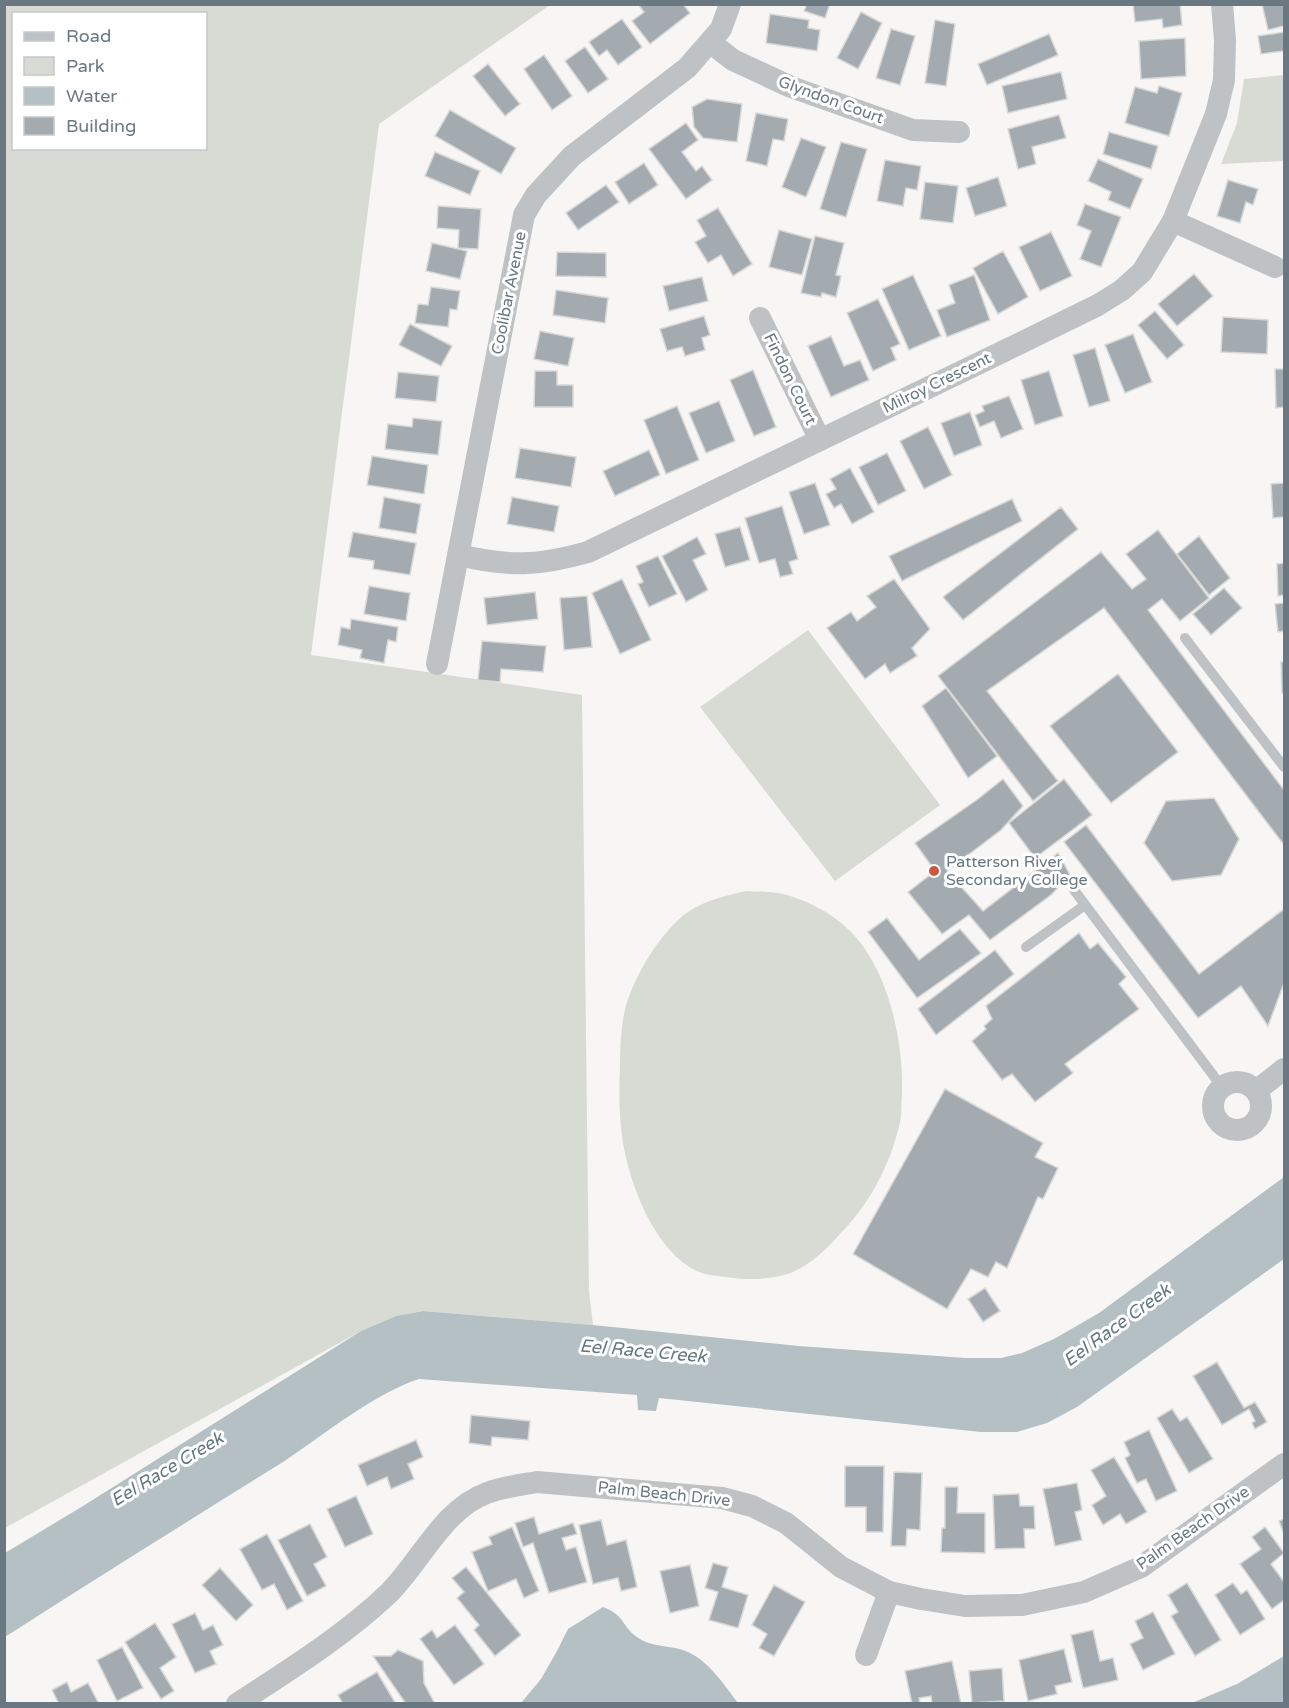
<svg xmlns="http://www.w3.org/2000/svg" width="1289" height="1708" font-family="'Varela Round',sans-serif">
<style>
.green{fill:#d7dbd4;fill-rule:evenodd}
.water{fill:#b5c0c4}
.building{fill:#a4abb0;stroke:#d8d8d6;stroke-width:1.5}
.lines{fill:none;stroke-linecap:round;stroke-linejoin:round}
.lane{stroke:#bec2c5;stroke-width:10}
.street{stroke:#bec2c5;stroke-width:22}
.poi-dot{fill:#ce563c;stroke:#fff;stroke-width:2}
.labels{text-anchor:middle;dominant-baseline:central;stroke-width:6;stroke-linejoin:round;paint-order:stroke}
.street-label{font-size:16px;fill:#697881;stroke:#fff}
.poi-label{font-size:16px;fill:#697881;stroke:#fff;text-anchor:start}
.water-label{font-size:18px;font-style:italic;fill:#65787e;stroke:#fff}
</style>
<rect width="100%" height="100%" fill="#f7f6f4"/>
<g class="green">
<path d="M5,5H550L379,124L311,655L582,695L589,1291L593,1325L423,1311L396,1316L361,1331L5,1528ZM14,14H206V148H14Z"/>
<polygon points="1284,75 1284,161 1221,164 1237,123 1244,79"/>
<polygon points="808,630 940,805 835,881 700,707"/>
<path d="M746,891C756,892 768,891 778,893C799,897 825,909 841,923C887,959 904,1039 902,1095C901,1104 902,1113 900,1122C891,1163 870,1204 840,1234C826,1250 805,1270 784,1275C766,1280 744,1280 725,1277C717,1276 707,1275 699,1272C654,1252 628,1181 622,1136C619,1113 619,1089 620,1066C620,1045 621,1022 627,1002C637,973 655,942 678,920C697,902 721,897 746,891Z"/>
</g>
<g class="water">
<path d="M1284,1177V1259L1077,1407L1047,1423L1017,1432H981L659,1398L656,1411L638,1410L637,1395L419,1379C373,1394 324,1435 283,1462C190,1520 97,1578 5,1637V1553L83,1506L361,1331L396,1316L423,1311L593,1325L799,1346L965,1358H1001L1022,1353L1054,1339L1099,1313Z"/>
<path d="M603,1607C625,1615 622,1627 637,1637C653,1649 674,1644 690,1653C710,1663 725,1686 738,1703H521L541,1679L557,1651L568,1629Z"/>
<polygon points="1284,1656 1284,1703 1192,1703 1237,1684"/>
</g>
<g class="building">
<polygon points="638,4 683,4 690,13 650,44 632,21 644,12"/>
<polygon points="807,4 830,4 825,18 804,11"/>
<polygon points="1133,4 1180,4 1182,25 1163,28 1162,19 1135,22"/>
<polygon points="1262,4 1284,4 1284,26 1268,30"/>
<polygon points="861,12 882,23 858,69 837,58"/>
<polygon points="770,14 809,20 808,28 820,30 817,51 766,43"/>
<polygon points="622,19 642,47 618,65 607,50 599,56 589,42"/>
<polygon points="935,20 955,24 946,86 925,83"/>
<polygon points="891,29 915,36 900,85 876,78"/>
<polygon points="1284,32 1284,51 1261,54 1258,36"/>
<polygon points="1049,34 1058,55 987,85 978,64"/>
<polygon points="1185,38 1186,76 1141,79 1139,41"/>
<polygon points="585,47 608,79 588,93 565,61"/>
<polygon points="544,55 572,96 552,110 524,69"/>
<polygon points="488,64 520,104 505,116 473,76"/>
<polygon points="1061,72 1067,99 1008,113 1002,86"/>
<polygon points="1159,86 1182,93 1169,136 1125,123 1135,87 1157,93"/>
<polygon points="707,99 742,104 737,142 703,138 694,127 692,107"/>
<polygon points="450,110 516,148 501,174 435,136"/>
<polygon points="756,113 788,119 784,141 773,139 767,166 746,161"/>
<polygon points="1059,115 1066,138 1032,147 1036,164 1018,169 1008,129"/>
<polygon points="686,123 698,140 682,152 696,171 702,166 712,180 686,199 649,149"/>
<polygon points="1109,132 1158,146 1151,169 1103,154"/>
<polygon points="801,138 826,147 806,197 782,187"/>
<polygon points="841,142 867,149 846,217 820,209"/>
<polygon points="435,152 480,171 470,195 425,176"/>
<polygon points="1098,159 1143,179 1130,209 1108,200 1111,192 1088,181"/>
<polygon points="885,160 921,166 917,190 906,188 903,206 877,201"/>
<polygon points="644,163 658,185 629,204 615,182"/>
<polygon points="998,177 1007,206 975,216 966,188"/>
<polygon points="1228,180 1258,189 1253,205 1246,202 1240,223 1217,216"/>
<polygon points="925,182 958,186 953,223 920,219"/>
<polygon points="606,185 619,202 578,230 566,213"/>
<polygon points="1085,204 1121,217 1101,267 1080,259 1091,231 1077,225"/>
<polygon points="438,206 481,209 478,249 458,248 459,230 437,228"/>
<polygon points="718,208 752,264 733,276 721,255 708,263 695,242 706,236 697,220"/>
<polygon points="779,230 812,239 802,275 769,267"/>
<polygon points="1051,232 1072,276 1040,291 1019,247"/>
<polygon points="815,236 844,243 836,275 841,276 836,297 822,293 821,297 801,293"/>
<polygon points="432,243 467,251 460,279 426,271"/>
<polygon points="1003,251 1028,297 998,314 973,268"/>
<polygon points="557,252 606,253 606,277 556,276"/>
<polygon points="1194,274 1213,296 1177,326 1158,304"/>
<polygon points="913,275 941,336 909,350 882,289"/>
<polygon points="974,275 990,320 947,337 937,310 955,303 949,285"/>
<polygon points="702,277 708,301 669,311 663,286"/>
<polygon points="431,287 460,291 457,310 450,309 448,327 415,323 418,304 428,305"/>
<polygon points="556,290 608,298 605,323 553,315"/>
<polygon points="878,299 900,344 891,348 896,360 873,371 847,313"/>
<polygon points="1155,311 1184,345 1167,359 1138,325"/>
<polygon points="704,316 710,335 702,338 705,350 685,356 682,347 667,351 660,329"/>
<polygon points="1223,317 1268,320 1267,354 1221,352"/>
<polygon points="410,324 452,346 441,366 399,345"/>
<polygon points="540,331 574,338 568,366 534,359"/>
<polygon points="1133,334 1152,382 1125,393 1105,345"/>
<polygon points="831,336 844,366 860,360 869,380 831,397 808,346"/>
<polygon points="1095,348 1110,401 1089,407 1073,355"/>
<polygon points="1275,369 1284,369 1284,407 1276,408"/>
<polygon points="753,370 776,427 754,436 730,380"/>
<polygon points="535,371 557,371 557,385 573,385 573,407 534,407"/>
<polygon points="1049,371 1063,416 1035,425 1021,380"/>
<polygon points="398,372 439,376 436,402 395,398"/>
<polygon points="1009,396 1023,429 1001,438 994,421 980,427 975,415 984,411 982,406"/>
<polygon points="719,401 735,441 706,453 689,413"/>
<polygon points="677,406 699,460 666,474 644,420"/>
<polygon points="970,412 982,445 954,456 941,423"/>
<polygon points="413,418 442,421 438,455 385,449 388,424 412,427"/>
<polygon points="928,427 952,475 924,489 900,441"/>
<polygon points="520,448 576,457 571,487 515,478"/>
<polygon points="649,450 660,475 615,496 603,471"/>
<polygon points="887,453 906,491 878,505 859,467"/>
<polygon points="372,456 428,465 424,494 367,485"/>
<polygon points="850,468 874,512 852,524 841,504 834,508 826,494 836,489 830,479"/>
<polygon points="815,483 830,525 804,534 789,492"/>
<polygon points="1284,483 1284,517 1273,518 1271,484"/>
<polygon points="384,497 421,504 416,534 379,528"/>
<polygon points="512,497 559,506 554,532 507,524"/>
<polygon points="1012,499 1022,521 902,581 889,556"/>
<polygon points="782,506 798,559 789,562 793,574 780,577 775,559 759,563 745,518"/>
<polygon points="1061,507 1078,529 963,620 943,597"/>
<polygon points="740,527 750,560 725,567 715,534"/>
<polygon points="1158,530 1209,598 1180,621 1162,599 1148,610 1284,790 1284,845 1104,608 987,691 1058,781 1033,801 938,676 1101,552 1132,589 1146,579 1126,554"/>
<polygon points="353,532 416,543 410,575 373,569 374,561 348,557"/>
<polygon points="1199,536 1230,578 1209,595 1177,554"/>
<polygon points="697,537 706,554 693,560 708,590 686,602 662,556"/>
<polygon points="658,556 677,594 649,607 638,584 643,582 636,566"/>
<polygon points="1284,563 1284,595 1278,596 1277,564"/>
<polygon points="622,579 651,640 620,654 592,593"/>
<polygon points="894,579 930,629 912,648 917,656 890,673 885,664 865,679 827,628 851,612 857,621 876,607 867,596"/>
<polygon points="369,586 410,593 406,621 364,614"/>
<polygon points="1224,588 1242,608 1211,635 1193,614"/>
<polygon points="535,592 538,619 487,625 484,598"/>
<polygon points="587,596 592,647 564,650 560,598"/>
<polygon points="1284,603 1284,631 1278,632 1275,604"/>
<polygon points="351,619 398,627 396,642 388,640 384,663 360,658 362,650 338,645 341,627 350,629"/>
<polygon points="482,641 546,646 543,672 501,669 500,682 478,680"/>
<polygon points="1281,662 1284,662 1284,693 1282,693"/>
<polygon points="1118,674 1178,752 1111,803 1050,726"/>
<polygon points="946,688 997,756 968,778 922,706"/>
<polygon points="1003,779 1023,806 1001,830 947,871 983,911 1058,853 1070,875 1051,895 990,940 969,915 942,934 908,892 935,871 915,843 978,799"/>
<polygon points="1064,779 1092,815 1035,858 1009,823"/>
<polygon points="1214,798 1239,839 1221,875 1172,881 1144,843 1166,801"/>
<polygon points="1086,825 1199,974 1284,909 1284,983 1268,1026 1241,986 1198,1018 1064,842"/>
<polygon points="887,918 919,960 960,929 981,953 917,998 868,932"/>
<polygon points="1079,933 1090,949 1098,943 1126,977 1119,984 1139,1009 1065,1064 1073,1073 1035,1102 1012,1074 1002,1080 972,1041 986,1029 984,1026 992,1019 986,1006"/>
<polygon points="995,950 1014,974 936,1035 918,1009"/>
<polygon points="945,1089 1043,1143 1035,1157 1058,1168 1043,1199 1038,1197 1007,1268 996,1262 988,1277 971,1269 947,1309 853,1254"/>
<polygon points="985,1288 1000,1311 983,1322 968,1299"/>
<polygon points="1217,1362 1244,1408 1255,1402 1267,1422 1255,1429 1252,1423 1255,1421 1249,1409 1222,1425 1193,1376"/>
<polygon points="1172,1409 1180,1421 1187,1417 1213,1459 1189,1473 1157,1418"/>
<polygon points="471,1415 530,1421 528,1440 492,1437 491,1446 469,1443"/>
<polygon points="1149,1430 1177,1491 1156,1501 1146,1479 1137,1483 1125,1458 1130,1455 1124,1442"/>
<polygon points="416,1440 423,1457 408,1464 414,1479 391,1489 387,1477 367,1486 358,1465"/>
<polygon points="1114,1457 1147,1512 1126,1524 1120,1514 1103,1525 1092,1505 1106,1496 1091,1470"/>
<polygon points="845,1466 884,1466 883,1532 866,1532 866,1507 845,1507"/>
<polygon points="894,1472 922,1473 920,1530 907,1529 906,1546 891,1546"/>
<polygon points="1077,1483 1082,1510 1075,1512 1082,1540 1055,1546 1043,1489"/>
<polygon points="945,1487 958,1487 957,1513 985,1513 985,1553 941,1552 942,1528 945,1528"/>
<polygon points="1019,1494 1020,1506 1034,1506 1035,1529 1024,1529 1025,1548 995,1549 993,1495"/>
<polygon points="356,1496 373,1534 345,1547 327,1509"/>
<polygon points="534,1517 539,1534 573,1523 577,1534 562,1538 566,1550 576,1547 587,1582 549,1593 533,1543 523,1547 515,1523"/>
<polygon points="1284,1519 1284,1534 1279,1521"/>
<polygon points="601,1520 607,1545 626,1540 637,1587 621,1591 618,1578 593,1584 579,1525"/>
<polygon points="310,1524 327,1557 314,1564 326,1586 307,1596 278,1540"/>
<polygon points="512,1527 539,1591 524,1598 516,1579 488,1591 472,1552 492,1544 489,1537"/>
<polygon points="1265,1527 1284,1553 1271,1564 1284,1582 1284,1600 1272,1609 1240,1564 1261,1549 1252,1537"/>
<polygon points="267,1534 303,1601 287,1610 274,1584 262,1590 240,1549"/>
<polygon points="713,1563 728,1567 722,1587 748,1595 738,1628 709,1620 718,1592 705,1588"/>
<polygon points="690,1565 699,1606 670,1613 660,1571"/>
<polygon points="466,1567 521,1635 495,1656 474,1630 479,1625 457,1598 464,1592 452,1578"/>
<polygon points="220,1568 253,1605 236,1621 202,1585"/>
<polygon points="1187,1583 1221,1640 1195,1656 1171,1616 1178,1612 1168,1595"/>
<polygon points="1233,1583 1241,1594 1247,1590 1265,1619 1240,1635 1215,1595"/>
<polygon points="774,1585 805,1602 774,1656 759,1648 767,1634 752,1625"/>
<polygon points="1153,1612 1175,1654 1143,1670 1130,1644 1143,1638 1135,1621"/>
<polygon points="195,1613 203,1630 213,1625 223,1645 210,1651 216,1664 195,1673 172,1624"/>
<polygon points="155,1623 176,1657 160,1668 174,1691 161,1699 125,1642"/>
<polygon points="455,1625 484,1664 454,1685 420,1639 432,1630 437,1638"/>
<polygon points="1093,1630 1100,1661 1113,1658 1118,1680 1083,1688 1071,1635"/>
<polygon points="122,1647 143,1688 117,1701 97,1660"/>
<polygon points="1064,1649 1072,1682 1055,1686 1057,1694 1028,1701 1019,1660"/>
<polygon points="398,1650 423,1661 424,1683 435,1704 406,1704 373,1656 391,1656"/>
<polygon points="952,1661 961,1704 932,1704 931,1696 919,1698 920,1704 912,1704 905,1671"/>
<polygon points="1002,1668 1004,1701 972,1703 969,1671"/>
<polygon points="377,1672 396,1704 343,1704 338,1695"/>
<polygon points="67,1682 71,1692 88,1683 99,1704 59,1704 52,1690"/>
</g>
<g class="lines">
<g class="lane">
<polyline points="1185,638 1284,767"/>
<polyline points="1071,886 1222,1087"/>
<polyline points="1026,947 1085,905"/>
</g>
<g class="street">
<polyline points="711,43 733,60 791,87 913,130 959,132"/>
<polyline points="1173,221 1275,267"/>
<polyline points="760,318 820,440"/>
<path d="M459,555C509,567 538,566 588,552L998,354L1098,305L1122,290L1142,272L1173,221L1216,114L1224,80L1225,40L1222,4"/>
<polyline points="437,664 524,215 536,195 572,156 687,68 721,29 730,4"/>
<circle cx="1237" cy="1106" r="24"/>
<polyline points="1256,1091 1284,1069"/>
<polyline points="866,1655 889,1592"/>
<path d="M237,1704C289,1670 344,1636 389,1593C421,1561 443,1509 487,1493C503,1487 520,1485 537,1482L722,1498L752,1506L786,1523L841,1567L889,1592L921,1599L965,1606L1022,1605L1084,1592L1141,1567L1284,1464"/>
</g>
</g>
<circle class="poi-dot" cx="934" cy="871" r="6"/>
<g class="labels">
<g class="street-label">
<text transform="translate(831 100) rotate(20)">Glyndon Court</text>
<text transform="translate(509 293) rotate(-79)">Coolibar Avenue</text>
<text transform="translate(790 379) rotate(64)">Findon Court</text>
<text transform="translate(937 383) rotate(-26)">Milroy Crescent</text>
<text transform="translate(664 1494) rotate(6)">Palm Beach Drive</text>
<text transform="translate(1193 1528) rotate(-35)">Palm Beach Drive</text>
</g>
<g class="poi-label">
<text x="946" y="862">Patterson River<tspan x="946" dy="18">Secondary College</tspan></text>
</g>
<g class="water-label">
<text transform="translate(1117 1325) rotate(-36)">Eel Race Creek</text>
<text transform="translate(643 1351) rotate(5)">Eel Race Creek</text>
<text transform="translate(167 1469) rotate(-31)">Eel Race Creek</text>
</g>
</g>
<rect width="1289" height="1708" fill="none" stroke="#697881" stroke-width="12"/>
<rect x="12" y="12" width="195" height="138" fill="#ffffff" stroke="#c3c9cd" stroke-width="1.5"/>
<rect x="24" y="32" width="30" height="9" fill="#bec2c5" stroke="#c3c9cd" stroke-width="1.5"/>
<text x="66" y="42" font-size="18" fill="#697881">Road</text>
<rect x="24" y="57" width="30" height="18" fill="#d7dbd4" stroke="#c3c9cd" stroke-width="1.5"/>
<text x="66" y="72" font-size="18" fill="#697881">Park</text>
<rect x="24" y="87" width="30" height="18" fill="#b5c0c4" stroke="#c3c9cd" stroke-width="1.5"/>
<text x="66" y="102" font-size="18" fill="#697881">Water</text>
<rect x="24" y="117" width="30" height="18" fill="#a4abb0" stroke="#c3c9cd" stroke-width="1.5"/>
<text x="66" y="132" font-size="18" fill="#697881">Building</text>
</svg>
